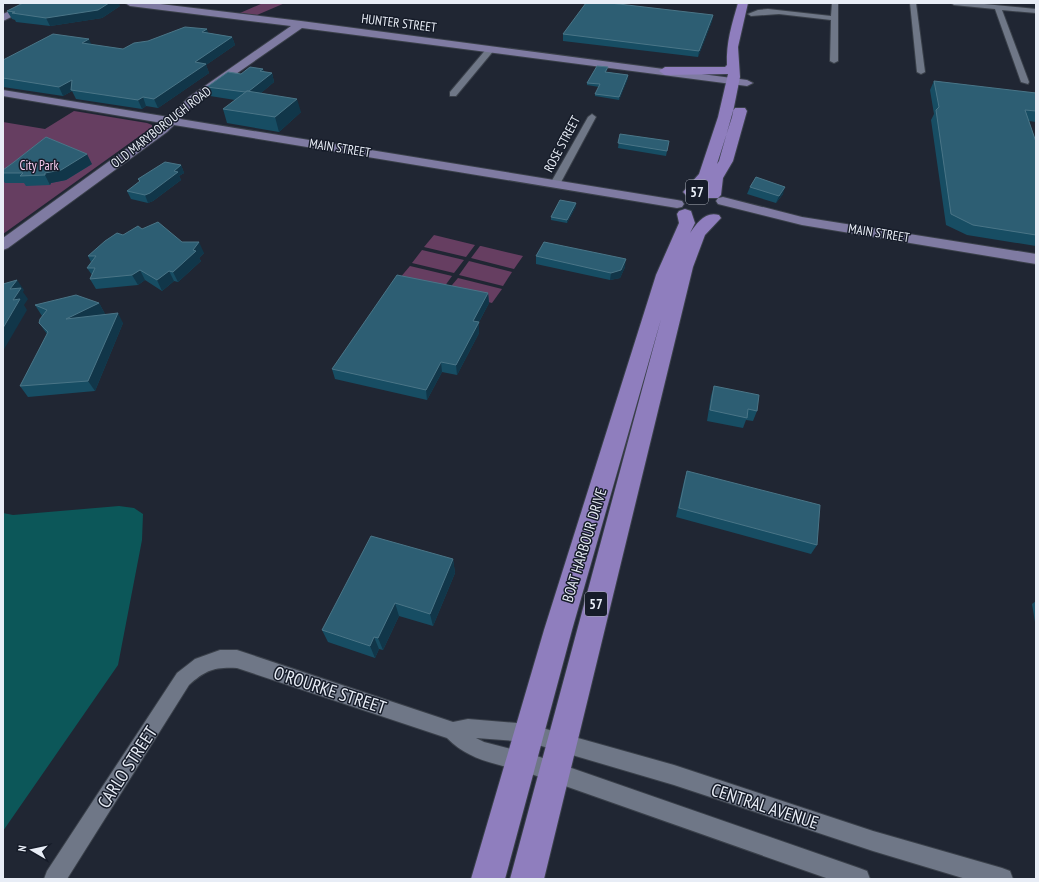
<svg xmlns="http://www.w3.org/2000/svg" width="1039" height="882" font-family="'PT Sans Narrow',sans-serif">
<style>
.green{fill:#663e61}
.water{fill:#0c5759}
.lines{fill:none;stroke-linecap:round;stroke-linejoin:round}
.street-casing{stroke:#3a404a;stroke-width:2}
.secondary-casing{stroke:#3a404a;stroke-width:2}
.primary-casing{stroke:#3a404a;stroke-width:2}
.street{fill:#6f7787;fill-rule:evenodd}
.secondary{fill:#7f7ba2;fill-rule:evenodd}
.primary{fill:#8f7ebe;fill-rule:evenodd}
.wall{fill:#174d63}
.shaded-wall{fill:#113649}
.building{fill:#2d5e73;stroke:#4a7587}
.labels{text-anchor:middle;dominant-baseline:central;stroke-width:3;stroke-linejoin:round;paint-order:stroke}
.far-street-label{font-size:13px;fill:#e8edf6;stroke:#161c29}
.far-park-label{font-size:13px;fill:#f7cbef;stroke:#161c29}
.shield{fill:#161c29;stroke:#a9aeb8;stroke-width:1}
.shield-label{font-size:14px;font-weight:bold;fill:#e8edf6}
.street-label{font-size:15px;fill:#e8edf6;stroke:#161c29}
.near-street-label{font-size:18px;fill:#e8edf6;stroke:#161c29}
</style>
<rect width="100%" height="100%" fill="#202633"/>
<g class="green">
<polygon points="263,3 285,3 257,15 240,13"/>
<polygon points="74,111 147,123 152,125 152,127 3,234 3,122 45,129"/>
<polygon points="434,235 475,245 466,257 424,247"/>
<polygon points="480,246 481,246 523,256 514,269 471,258"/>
<polygon points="422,250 464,260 454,273 412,263"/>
<polygon points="469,261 512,272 503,286 459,275"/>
<polygon points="410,266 452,276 442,290 399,279"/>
<polygon points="458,278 502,289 492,303 447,291"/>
</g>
<polygon class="water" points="119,506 134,508 143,514 142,540 118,665 3,831 3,513 13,515"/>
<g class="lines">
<g class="street-casing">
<g id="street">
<polygon points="832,3 838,3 838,61 834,63 830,61 831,20 779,14 751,16 748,14 758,10 768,9 831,16"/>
<polygon points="910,3 916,3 925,72 921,74 917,72"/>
<polygon points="951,3 974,3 1036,9 1036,13 1002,10 1029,82 1028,84 1021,82 995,9 954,5"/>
<polygon points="488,47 495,49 456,96 450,96 450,92"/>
<polygon points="592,114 596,117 560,184 558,186 552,186 550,184 588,117"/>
<path d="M220,650H237L453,722L468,719L528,724L674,765L873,831L1002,868L1010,871L1013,879H966L873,851L674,785L528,742L476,738L484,742L534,755L859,868L867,871L870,879H829L534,775C503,764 471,763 447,738L237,668C214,667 206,670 189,685L67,879H44L47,871L177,673L195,659Z"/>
</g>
</g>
<g class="secondary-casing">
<g id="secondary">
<polygon points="27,3 40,3 3,21 3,14"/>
<polygon points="125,3 152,3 301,21 747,80 753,83 747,86 302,28 197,101 180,119 677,200 682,201 684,204 682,207 677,208 174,125 167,132 8,248 3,250 3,238 162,123 3,96 3,90 169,117 189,97 291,26 130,6"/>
<polygon points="723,197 802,217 1036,254 1036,264 802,225 718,204 716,201 718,198"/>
</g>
</g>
<g class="primary-casing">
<g id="primary">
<path d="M738,3H748L738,47L740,77L732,117L717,164L719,161L733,111L735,108H745L747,111L733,161L723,178L721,195L718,198H708L705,195L708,182L696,195H686L683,192L699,174L718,117L728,74L665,75L659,71L665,67H725L727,65C726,42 732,24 738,3Z"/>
<path d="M685,209L691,211L695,223L690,233C697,223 705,211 719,215L721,218L705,235L693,267L544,879H510L661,319L572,630L505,879H471L544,630L656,275L679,223L677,214L679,211Z"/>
</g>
</g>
<use href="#street" class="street"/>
<use href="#secondary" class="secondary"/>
<use href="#primary" class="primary"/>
</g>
<g class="wall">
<polygon points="120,6 102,18 50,26 16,22 15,20 12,19 7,11"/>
<polygon points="713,15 712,21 698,57 563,41 563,34"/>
<polygon points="208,33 232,37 235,45 206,65 209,73 158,108 146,106 142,109 76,99 72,91 63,96 3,87 3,60 92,45 123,49"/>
<polygon points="263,69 264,72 272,73 274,82 261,93 301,112 279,132 227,123 223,109 235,100 210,96 207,87 241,74"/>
<polygon points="608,69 606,72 628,75 628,78 619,100 595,96 595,94 599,87 587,85 587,83"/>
<polygon points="934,81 1036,93 1036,122 1029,121 1036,142 1036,246 967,235 946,225 931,120 934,114 930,90"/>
<polygon points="620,134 669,141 666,156 618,148"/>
<polygon points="92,164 66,180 51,183 50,185 26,186 24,183 5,183 3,180 3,170"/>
<polygon points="181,165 184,173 179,176 181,180 153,201 148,203 131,199 127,191 140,182 138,179"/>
<polygon points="750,187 783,194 776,203 747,194"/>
<polygon points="576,206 567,223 551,220 551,217"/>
<polygon points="142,229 182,242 204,253 199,258 201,261 178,282 174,281 162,291 145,280 138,285 96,289 90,279 92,275 87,268 91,262 88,256 123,235"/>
<polygon points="536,256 625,267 620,278 610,280 536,264"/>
<polygon points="488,293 489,303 479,322 479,333 457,375 442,372 427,400 335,379 332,369"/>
<polygon points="99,303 105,314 104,314 123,323 95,391 28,397 20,386 47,334 39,323 42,316 35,305"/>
<polygon points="714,386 757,411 753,421 746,420 743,428 707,421 711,396"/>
<polygon points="687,471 817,545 811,554 676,517 684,481"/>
<polygon points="453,559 455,573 433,626 399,616 383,650 379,649 375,658 328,642 322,630"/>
<polygon points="1036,601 1036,628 1032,604"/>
</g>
<g class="shaded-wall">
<polygon points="109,3 119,3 120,6 102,18 50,26 46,18"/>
<polygon points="713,15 712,21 698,57 699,51"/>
<polygon points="207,29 210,38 202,32"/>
<polygon points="232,37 235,45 206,65 209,73 158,108 154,99 195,62"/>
<polygon points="89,39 93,48 82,43"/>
<polygon points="263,69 265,78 272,73 274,82 250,102 248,93 260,71"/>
<polygon points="628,75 628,78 619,100 619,97"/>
<polygon points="72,80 71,90 72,91 63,96 59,87"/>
<polygon points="143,97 146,106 142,109 138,100"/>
<polygon points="297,99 301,112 279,132 275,117"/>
<polygon points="87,154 92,164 66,180 51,183 50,185 45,175 45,173"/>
<polygon points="181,165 184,173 179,176 181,180 153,201 148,203 145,195 174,171"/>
<polygon points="785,187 783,194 776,203 779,196"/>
<polygon points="576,203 576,206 567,223 567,220"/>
<polygon points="199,242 204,253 199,258 201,261 178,282 173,272"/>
<polygon points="626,259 625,267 620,278 610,280 611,273"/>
<polygon points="140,270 145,280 138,285 132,275"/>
<polygon points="169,271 174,281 162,291 157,280"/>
<polygon points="17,280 24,290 23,292 28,299 24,305 27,310 3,351 3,328 13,300 10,289"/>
<polygon points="488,293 489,303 474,331 473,321"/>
<polygon points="99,303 105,314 73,329 66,319"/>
<polygon points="118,313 123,323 95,391 88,381"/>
<polygon points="479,322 479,333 457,375 456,365"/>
<polygon points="441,362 442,372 427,400 426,390"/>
<polygon points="453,559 455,573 433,626 430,614"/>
<polygon points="395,603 399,616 383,650 378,638"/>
<polygon points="374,637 379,649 375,658 370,646"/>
</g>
<g class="building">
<polygon points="23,3 109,3 98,10 46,18 12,13 15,12 7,11"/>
<polygon points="586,3 610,3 713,15 699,51 563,34"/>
<polygon points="185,27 207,29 202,32 232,37 195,62 206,64 154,99 143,97 138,100 71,90 72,80 59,87 3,78 3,60 53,34 89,39 82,43 123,49 134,43 148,41"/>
<polygon points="597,66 608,67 605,72 628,75 619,97 595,94 600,84 587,83"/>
<polygon points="250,67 263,69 260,71 272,73 249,91 247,91 245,92 207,87 228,72 241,74"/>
<polygon points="934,81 1036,93 1036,111 1025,110 1036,142 1036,235 973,225 951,214 936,110 939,107"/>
<polygon points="247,91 297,99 275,117 223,109"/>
<polygon points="620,134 669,141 667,151 618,143"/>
<polygon points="46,137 87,154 61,170 45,173 45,175 20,176 23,173 3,173 3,170 14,162"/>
<polygon points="165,162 181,165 174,171 178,172 150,193 145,195 127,191 140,181 138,179"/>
<polygon points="756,177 785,187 779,196 750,187"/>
<polygon points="560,200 576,203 567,220 551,217"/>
<polygon points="158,222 182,242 199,242 193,250 196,251 173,272 169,271 157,280 140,270 132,275 90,279 95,268 87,268 96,256 88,256 105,241 117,233 123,235 138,226 142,229"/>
<polygon points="544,242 626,259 621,270 611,273 536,256"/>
<polygon points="397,275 488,293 473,321 479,322 456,365 441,362 426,390 332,369"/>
<polygon points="17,280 10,289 21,288 13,300 20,299 3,328 3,284"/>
<polygon points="76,295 99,303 66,319 118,313 88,381 20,386 48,332 39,323 40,319 47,310 35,305"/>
<polygon points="714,386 759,395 757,411 748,409 747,418 710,410"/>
<polygon points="687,471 820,505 817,545 679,508"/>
<polygon points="371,536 453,559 430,614 395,603 378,638 374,637 370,646 322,630"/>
</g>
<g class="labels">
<g class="far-street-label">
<text transform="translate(399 23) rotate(7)">HUNTER STREET</text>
<text transform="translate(161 127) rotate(-38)">OLD MARYBOROUGH ROAD</text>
<text transform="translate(562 144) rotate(-62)">ROSE STREET</text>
<text transform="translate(340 148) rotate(9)">MAIN STREET</text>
<text transform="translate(879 233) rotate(9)">MAIN STREET</text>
</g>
<g class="far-park-label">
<text x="39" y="165">City Park</text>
</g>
<g class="shield">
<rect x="686" y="180" width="22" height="24" rx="3"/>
<rect x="585" y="592" width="22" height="24" rx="3"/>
</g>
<g class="shield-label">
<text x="697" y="192">57</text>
<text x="596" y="604">57</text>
</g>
<g class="street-label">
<text transform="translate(584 545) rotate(-73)">BOAT HARBOUR DRIVE</text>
</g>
<g class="near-street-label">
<text transform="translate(330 690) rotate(18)">O'ROURKE STREET</text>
<text transform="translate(127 767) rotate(-57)">CARLO STREET</text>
<text transform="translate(765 806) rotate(18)">CENTRAL AVENUE</text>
</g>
</g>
<rect width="1039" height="882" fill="none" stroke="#e8edf6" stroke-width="8"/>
<g transform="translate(32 850) rotate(279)" stroke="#161c29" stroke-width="3" paint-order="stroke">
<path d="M0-3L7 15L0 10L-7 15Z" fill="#e8edf6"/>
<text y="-6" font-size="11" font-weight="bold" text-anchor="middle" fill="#e8edf6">N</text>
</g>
</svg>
